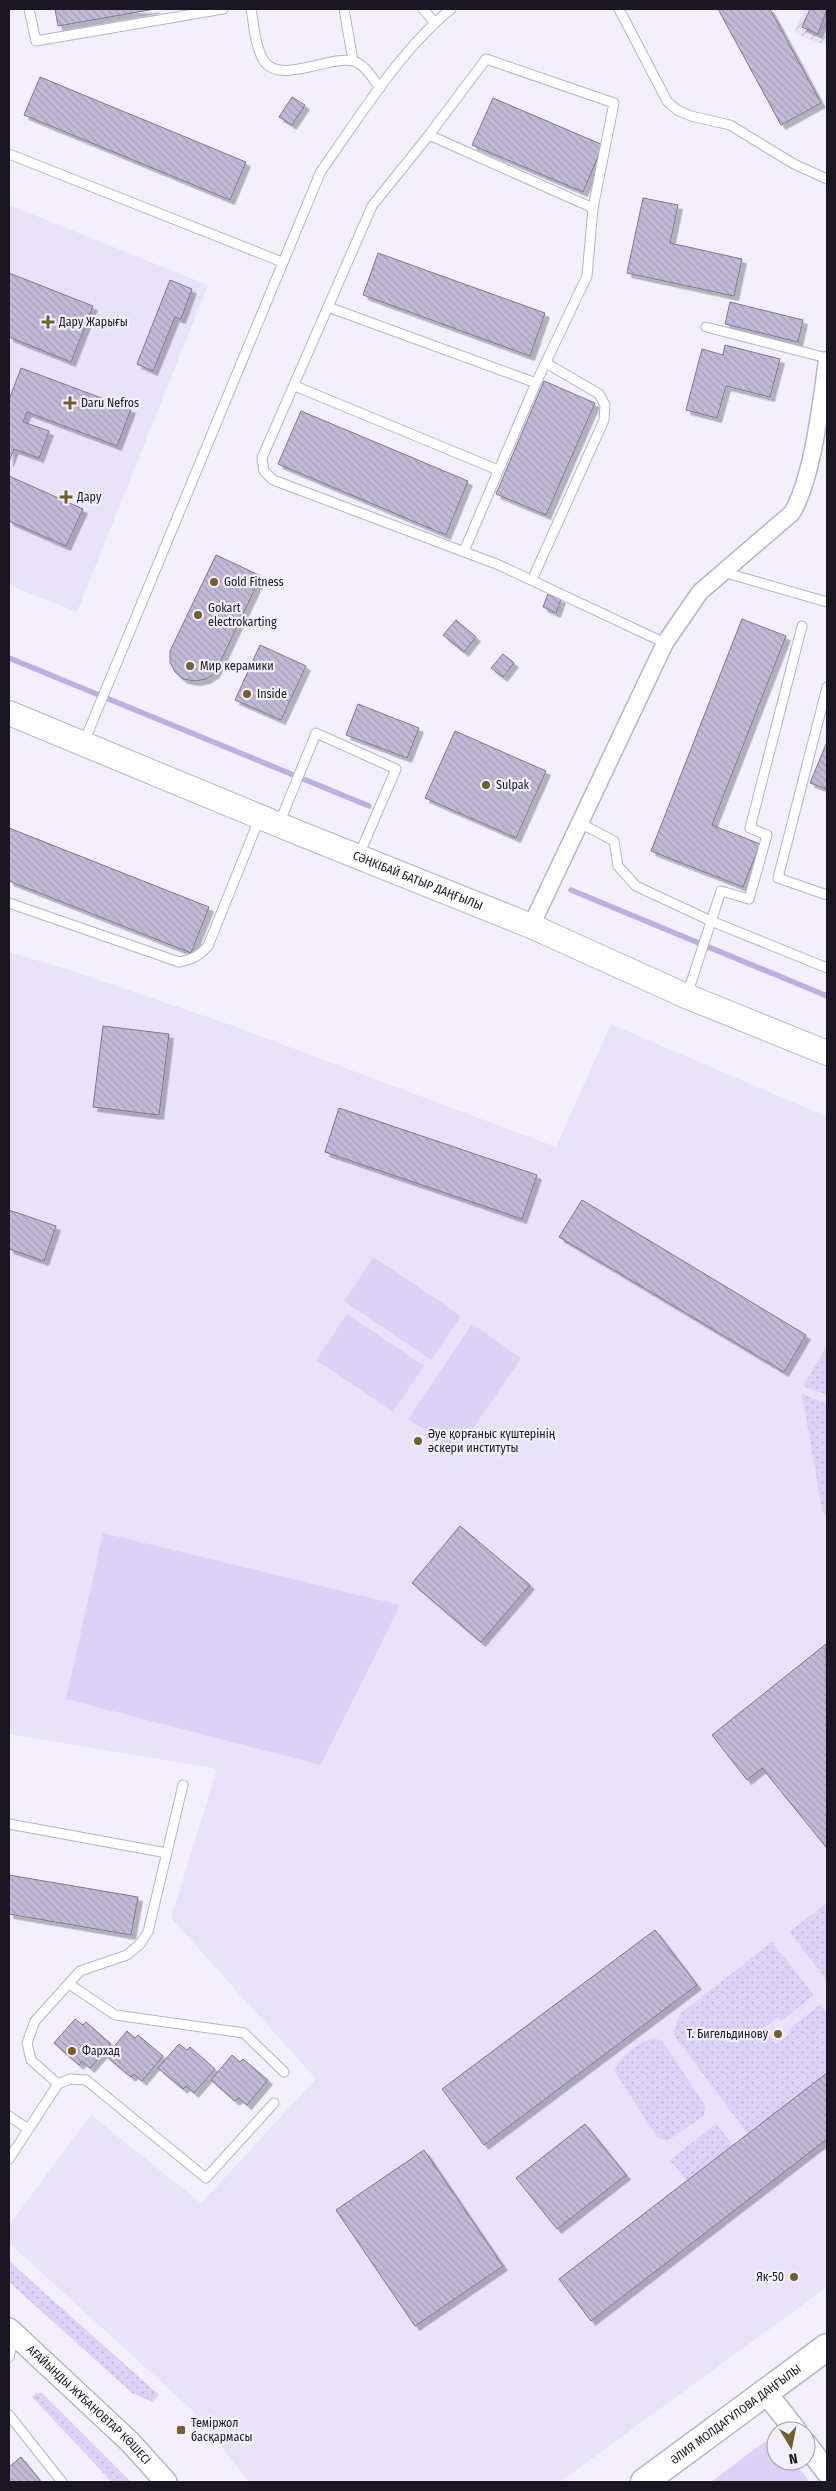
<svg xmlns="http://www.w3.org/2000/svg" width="836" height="2491" font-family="'Fira Sans Condensed',sans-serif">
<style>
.built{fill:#e9e3fa}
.industrial{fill:url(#industrial-furrows)}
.grass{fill:url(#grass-dots)}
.park{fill:#dcd2f8}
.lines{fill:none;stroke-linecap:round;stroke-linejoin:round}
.stream{stroke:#bdb0de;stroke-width:5.5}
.building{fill:url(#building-back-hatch);stroke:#7e7692;filter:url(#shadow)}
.service-casing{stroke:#b9b1cf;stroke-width:11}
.minor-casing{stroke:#b9b1cf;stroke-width:19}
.tertiary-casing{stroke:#b9b1cf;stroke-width:24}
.secondary-casing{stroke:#b9b1cf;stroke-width:26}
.primary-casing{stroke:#b9b1cf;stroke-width:29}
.service{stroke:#fff;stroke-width:9}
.minor{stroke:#fff;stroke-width:16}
.tertiary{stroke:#fff;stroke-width:21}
.secondary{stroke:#fff;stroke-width:24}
.primary{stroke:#fff;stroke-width:26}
.poi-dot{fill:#73602e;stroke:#f3f0fc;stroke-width:2}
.labels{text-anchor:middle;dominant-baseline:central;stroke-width:4.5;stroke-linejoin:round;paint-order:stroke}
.poi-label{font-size:12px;fill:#1a1722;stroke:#f3f0fc;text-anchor:start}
.street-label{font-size:12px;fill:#1a1722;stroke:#f3f0fc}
</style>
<defs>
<pattern id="industrial-furrows" width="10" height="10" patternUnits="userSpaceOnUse" patternTransform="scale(1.25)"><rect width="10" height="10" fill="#e9e3fa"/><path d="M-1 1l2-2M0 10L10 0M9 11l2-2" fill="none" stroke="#c7c2d6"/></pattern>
<pattern id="grass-dots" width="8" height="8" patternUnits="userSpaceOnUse" patternTransform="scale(1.25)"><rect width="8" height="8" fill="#dcd2f8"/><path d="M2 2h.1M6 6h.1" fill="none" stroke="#bcb4d4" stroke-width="1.8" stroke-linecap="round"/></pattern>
<pattern id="building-back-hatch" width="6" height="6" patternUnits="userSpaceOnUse" patternTransform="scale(1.25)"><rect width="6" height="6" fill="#c2b9d7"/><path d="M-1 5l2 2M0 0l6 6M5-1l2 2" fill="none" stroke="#a69eb8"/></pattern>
<filter id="shadow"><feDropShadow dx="4.5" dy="4.5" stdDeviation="0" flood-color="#0004"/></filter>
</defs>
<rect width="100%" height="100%" fill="#f3f0fc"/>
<g class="built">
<polygon points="9,205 208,285 77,612 9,585"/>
<polygon points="9,952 63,968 231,1025 556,1147 611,1024 827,1117 827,2287 560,2482 249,2482 194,2412 9,2243 9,2225 91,2115 201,2203 316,2079 171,1918 217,1769 9,1734"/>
</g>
<polygon class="industrial" points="804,9 827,9 827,46 794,33"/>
<g class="grass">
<polygon points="827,1346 827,1395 803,1386"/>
<polygon points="802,1394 827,1404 827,1516 822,1511"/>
<polygon points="827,1903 827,1980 789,1932"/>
<polygon points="772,1942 814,1995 781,2021 778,2017 764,2028 776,2044 791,2033 788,2030 821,2004 827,2013 827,2073 748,2134 676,2038 674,2030 680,2014"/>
<path d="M653,2038L660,2040L665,2045L706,2107L704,2116L667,2141L657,2137L615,2072C616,2059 641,2041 653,2038Z"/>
<polygon points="716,2124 733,2145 687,2181 670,2160"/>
<polygon points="9,2261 159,2395 152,2402 132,2393 9,2282"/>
<polygon points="36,2393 42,2393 131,2482 112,2482 32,2397"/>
</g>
<g class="park">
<polygon points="374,1257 461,1316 431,1360 344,1301"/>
<polygon points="347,1314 424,1366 393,1412 316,1360"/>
<polygon points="472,1324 521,1358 457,1452 408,1419"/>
<polygon points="103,1533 400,1605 321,1765 66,1699"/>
<polygon points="764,2442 771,2442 776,2445 776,2461 793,2461 810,2482 711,2482"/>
</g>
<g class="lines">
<g class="stream">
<polyline points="9,658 369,806"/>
<polyline points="571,890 827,996"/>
</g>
</g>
<g class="building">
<polygon points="55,9 155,9 58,26"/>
<polygon points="718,9 770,9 821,103 781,125"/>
<polygon points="810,9 827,9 818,34 802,27"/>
<polygon points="40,77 246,162 230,200 24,115"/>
<polygon points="292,97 305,105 292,125 279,117"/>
<polygon points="493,98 603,145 583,192 472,145"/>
<polygon points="643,198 678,205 670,243 742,259 734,296 627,273"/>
<polygon points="378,253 545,313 530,356 363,295"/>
<polygon points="9,273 93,306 71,362 9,337"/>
<polygon points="170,280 192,289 181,319 175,317 153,371 137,364"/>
<polygon points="730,302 803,320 798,342 725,324"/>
<polygon points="725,345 780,359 770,397 726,386 717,418 686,410 702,349 723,355"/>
<polygon points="21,368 131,409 117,446 27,412 23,422 49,431 39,458 14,449 9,462 9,400"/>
<polygon points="544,381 595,403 546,515 496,494"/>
<polygon points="301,411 468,481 446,535 278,464"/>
<polygon points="9,476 83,509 66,546 9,521"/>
<polygon points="216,555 261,576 215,673 206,679 195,681 183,679 175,672 170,662 170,651"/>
<polygon points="548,594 561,599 556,613 543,607"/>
<polygon points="742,619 786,636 712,825 760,844 743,887 651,851"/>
<polygon points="456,620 476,637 464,652 443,635"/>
<polygon points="260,645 306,666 281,720 235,700"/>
<polygon points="503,654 514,663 503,677 491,668"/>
<polygon points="358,704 419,728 407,758 346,735"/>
<polygon points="455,731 546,771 516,838 425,798"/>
<polygon points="827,742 827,789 810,783"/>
<polygon points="9,828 209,907 191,953 9,881"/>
<polygon points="103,1026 169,1034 159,1115 93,1107"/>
<polygon points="339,1108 537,1175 522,1219 325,1152"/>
<polygon points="582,1200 806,1335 784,1372 559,1237"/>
<polygon points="9,1210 56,1226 44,1261 9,1249"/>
<polygon points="460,1526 530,1585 481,1642 412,1583"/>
<polygon points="826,1644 827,1845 826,1847 762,1768 747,1780 712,1735"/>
<polygon points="9,1875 138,1897 131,1935 9,1914"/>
<polygon points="655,1930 697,1985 484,2145 442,2089"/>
<polygon points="75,2019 83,2025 86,2022 111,2044 90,2068 82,2061 79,2065 54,2043"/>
<polygon points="127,2031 135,2038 138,2035 163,2056 142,2081 134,2074 131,2077 106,2056"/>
<polygon points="179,2044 187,2050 190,2047 215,2069 194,2093 186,2086 183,2089 158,2068"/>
<polygon points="232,2055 240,2062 243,2059 268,2080 247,2105 239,2098 235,2101 211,2080"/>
<polygon points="827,2073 827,2139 591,2321 559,2279"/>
<polygon points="585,2124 626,2175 557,2229 516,2178"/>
<polygon points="424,2150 503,2266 415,2326 336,2210"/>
<polygon points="21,2457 41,2482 9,2482 9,2467"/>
</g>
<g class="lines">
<g class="service-casing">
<g id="service">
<polyline points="29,9 36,41 223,9"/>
<path d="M251,9C254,25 255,47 264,61C280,85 330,55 353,61C365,64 373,79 380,88"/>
<polyline points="344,9 353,61"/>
<polyline points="423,9 434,22"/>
<polyline points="619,9 667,101 677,110 691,116 730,125 794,164 827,179"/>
<polyline points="429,135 593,208"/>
<polyline points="9,154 282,262"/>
<polyline points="328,307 536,383"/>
<polyline points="706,327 827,358"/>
<polyline points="295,386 498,470"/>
<polyline points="464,551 536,383 587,276 593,208 614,103 486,59 429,135 372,206 262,458 264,471 273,480 499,565 665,643"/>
<polyline points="723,572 827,602"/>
<polyline points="532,580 604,420 605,405 599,394 546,363"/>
<polyline points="827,687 778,878 827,895"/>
<path d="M84,742L321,171C359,118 400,50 451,9"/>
<polyline points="578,822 614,841 618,866 636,886 711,921 827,968"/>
<polyline points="279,824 316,733 396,769 359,855"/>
<path d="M9,903L179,962C193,959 199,956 208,946L260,817"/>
<polyline points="687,995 721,891 749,899 767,835 750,828 802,626"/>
<polyline points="9,1824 167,1853"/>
<polyline points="69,1984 115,2015 244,2033 284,2072"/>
<polyline points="58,2084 31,2060 27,2043 35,2021 80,1971 127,1955 140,1944 148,1932 183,1785"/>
<polyline points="9,2116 28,2129"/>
<polyline points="9,2159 58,2084 70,2079 86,2080 206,2178 274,2103"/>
<polyline points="9,2357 15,2335"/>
<polyline points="9,2415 62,2482"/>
</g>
</g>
<g class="minor-casing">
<path id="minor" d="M531,926L665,643L700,592L792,513C813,477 821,403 827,360"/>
</g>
<g class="tertiary-casing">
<g id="tertiary">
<path id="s1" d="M9,2329L130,2442L166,2482"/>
<polyline points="766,2393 796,2431"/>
<polyline points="806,2444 827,2472"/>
</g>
</g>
<g class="secondary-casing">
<g id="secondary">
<path id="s2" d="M9,713L294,831L531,926L686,996L827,1053"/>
</g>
</g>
<g class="primary-casing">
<g id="primary">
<path id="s3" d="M644,2482L827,2347"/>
</g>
</g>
<use href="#service" class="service"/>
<use href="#minor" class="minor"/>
<use href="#tertiary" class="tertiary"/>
<use href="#secondary" class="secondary"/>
<use href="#primary" class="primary"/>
</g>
<g class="poi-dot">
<path d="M45.5 314.5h5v5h5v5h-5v5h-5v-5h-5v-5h5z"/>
<path d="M67.5 395.5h5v5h5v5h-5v5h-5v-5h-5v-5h5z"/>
<path d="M63.5 489.5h5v5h5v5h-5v5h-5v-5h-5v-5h5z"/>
<circle cx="214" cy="582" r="5"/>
<circle cx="198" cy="615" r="5"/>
<circle cx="190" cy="666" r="5"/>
<circle cx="247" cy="694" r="5"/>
<circle cx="486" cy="785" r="5"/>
<circle cx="418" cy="1441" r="5"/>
<circle cx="778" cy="2034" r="5"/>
<circle cx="72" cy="2051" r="5"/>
<circle cx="794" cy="2277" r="5"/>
<rect x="176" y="2425" width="10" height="10" rx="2.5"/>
</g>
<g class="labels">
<g class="poi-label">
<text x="59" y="322">Дару Жарығы</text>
<text x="81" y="403">Daru Nefros</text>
<text x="77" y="497">Дару</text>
<text x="224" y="582">Gold Fitness</text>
<text x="208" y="608">Gokart<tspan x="208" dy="14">electrokarting</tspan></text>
<text x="200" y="666">Мир керамики</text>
<text x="257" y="694">Inside</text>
<text x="496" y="785">Sulpak</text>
<text x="428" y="1434">Әуе қорғаныс күштерінің<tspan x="428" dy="14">әскери институты</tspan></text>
<text x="768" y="2034" text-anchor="end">Т. Бигельдинову</text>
<text x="82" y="2051">Фархад</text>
<text x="784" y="2277" text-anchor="end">Як-50</text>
<text x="191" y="2423">Теміржол<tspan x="191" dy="14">басқармасы</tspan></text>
</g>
<g class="street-label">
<text stroke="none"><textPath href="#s2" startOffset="442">СӘҢКІБАЙ БАТЫР ДАҢҒЫЛЫ</textPath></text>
<text stroke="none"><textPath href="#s1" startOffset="110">АҒАЙЫНДЫ ЖҰБАНОВТАР КӨШЕСІ</textPath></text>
<text stroke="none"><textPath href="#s3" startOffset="114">ӘЛИЯ МОЛДАҒҰЛОВА ДАҢҒЫЛЫ</textPath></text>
</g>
</g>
<rect width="836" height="2491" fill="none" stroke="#1a1722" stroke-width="20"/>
<g transform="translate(791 2446) rotate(170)"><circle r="24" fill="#f3f0fc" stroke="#9c99a5"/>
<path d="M0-4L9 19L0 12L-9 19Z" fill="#73602e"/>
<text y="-8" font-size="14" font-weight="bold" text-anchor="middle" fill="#1a1722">N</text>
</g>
</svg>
